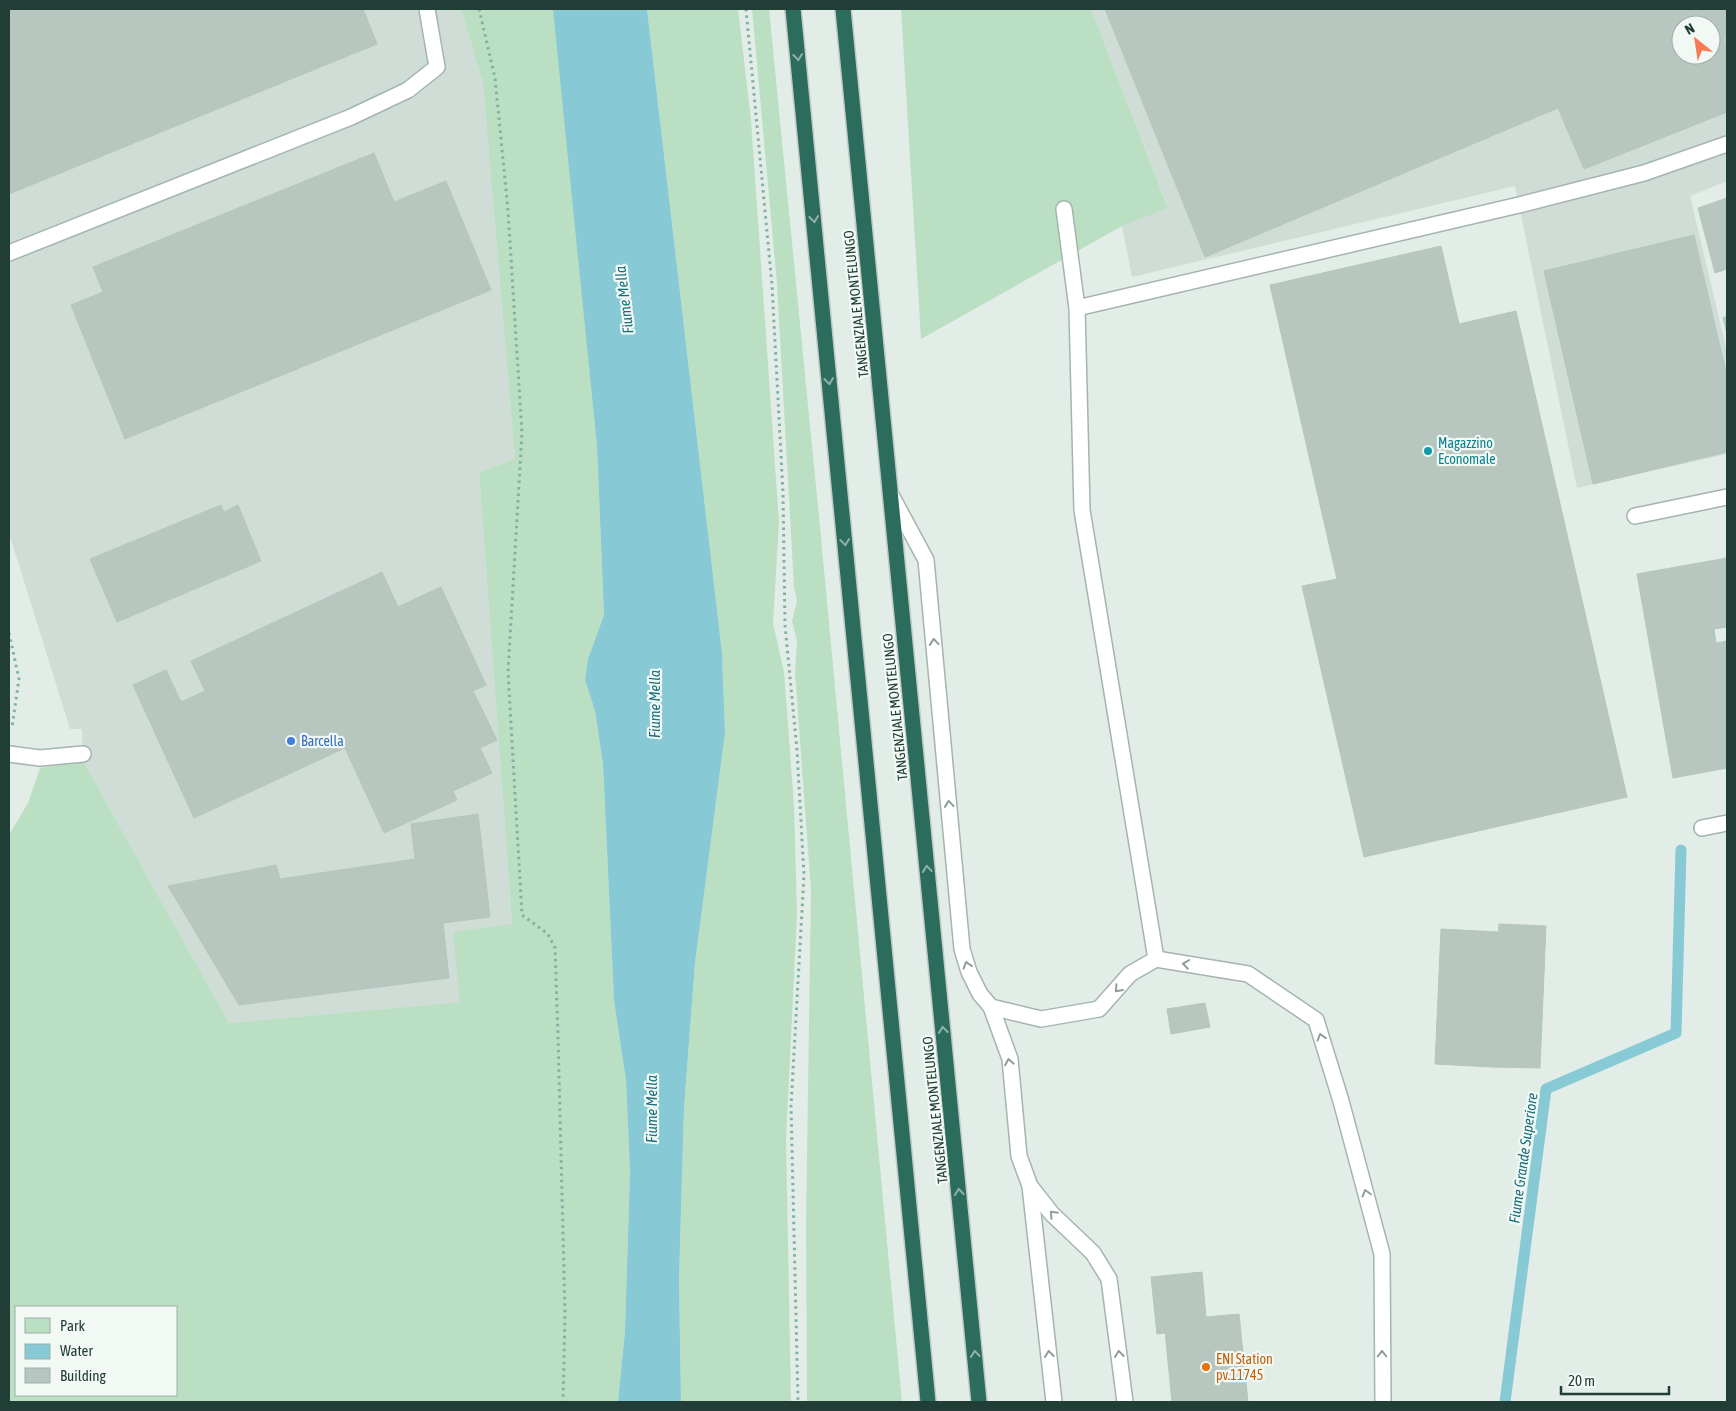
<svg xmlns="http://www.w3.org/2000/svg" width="1736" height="1411" font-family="'Asap Condensed',sans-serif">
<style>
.built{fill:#d0dcd6;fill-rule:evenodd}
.green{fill:#badfc3;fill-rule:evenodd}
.water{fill:#87c9d4}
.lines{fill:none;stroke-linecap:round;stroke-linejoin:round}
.stream{stroke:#87c9d4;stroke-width:11}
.building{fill:#b7c7c0;stroke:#b4c6be;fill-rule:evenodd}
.lane-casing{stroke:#a4b5ae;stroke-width:18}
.highway-casing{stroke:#c1c9c7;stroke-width:18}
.path{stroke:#81b1a1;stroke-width:3;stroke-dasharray:2.5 4;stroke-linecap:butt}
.lane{stroke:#fff;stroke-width:15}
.highway{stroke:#2b6c5d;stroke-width:15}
.oneway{stroke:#8eb2a9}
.oneway2{stroke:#909e9a}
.culture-dot{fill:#0f9aa8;stroke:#f2f9f5;stroke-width:2}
.shop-dot{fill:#3f7fe0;stroke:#f2f9f5;stroke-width:2}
.food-dot{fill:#e8710a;stroke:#f2f9f5;stroke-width:2}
.labels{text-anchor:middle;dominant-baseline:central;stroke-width:4.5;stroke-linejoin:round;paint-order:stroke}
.street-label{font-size:14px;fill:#213e36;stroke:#f2f9f5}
.culture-label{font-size:14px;fill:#0d838f;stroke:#f2f9f5;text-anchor:start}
.shop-label{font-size:14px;fill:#366cbe;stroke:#f2f9f5;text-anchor:start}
.food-label{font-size:14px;fill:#c56008;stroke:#f2f9f5;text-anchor:start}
.water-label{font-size:15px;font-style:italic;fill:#186e7d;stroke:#f2f9f5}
</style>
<rect width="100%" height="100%" fill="#e2ede7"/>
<g class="built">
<polygon points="9,9 461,9 483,84 515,459 479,472 512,924 460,1002 229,1023 83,761 82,729 70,729 9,533"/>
<path d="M1091,9H1727V181L1690,196L1727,351V454L1577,488L1515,186L1132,277L1122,226L1168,207ZM1681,25H1711V55H1681Z"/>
</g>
<g class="green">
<path d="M461,9H553L556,22L597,446L604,615L588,659L585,680L595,711L603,764L614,1001L626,1080L630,1171L625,1331L618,1402H9V835L28,803L40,768L83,761L229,1023L460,1002L453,932L512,924L479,472L515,459L483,84ZM16,1307H176V1395H16Z"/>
<polygon points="647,9 738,9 751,120 779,522 773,623 784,672 794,805 797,915 786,1140 791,1402 681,1402 679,1279 684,1108 695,963 725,733 722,653"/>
<polygon points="752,9 769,9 820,527 902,1402 807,1402 806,1224 811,891 795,673 797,641 792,621 797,601 794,587 777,284"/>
<polygon points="901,9 1091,9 1168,208 1122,226 921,339"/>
</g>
<polygon class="water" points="553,9 647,9 722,653 725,733 695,963 684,1108 679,1279 681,1402 618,1402 625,1331 630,1171 626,1080 614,1001 603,764 595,711 585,680 588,659 604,615 597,446"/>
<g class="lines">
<polyline class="stream" points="1505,1402 1546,1089 1676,1033 1681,850"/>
</g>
<g class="building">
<polygon points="9,9 363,9 377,44 9,194"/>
<path d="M1105,9H1727V112L1584,169L1558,108L1205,257ZM1681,25H1711V55H1681Z"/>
<polygon points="374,153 394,202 446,181 491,290 125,439 71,305 103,292 93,267"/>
<polygon points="1727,198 1727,269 1715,273 1698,208"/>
<polygon points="1694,235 1727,376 1727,452 1593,484 1544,271"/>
<polygon points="1441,246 1459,324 1516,311 1627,797 1364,857 1302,586 1337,579 1270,285"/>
<polygon points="1727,316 1727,334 1723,318"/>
<polygon points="221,505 224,512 238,505 261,561 117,622 90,559"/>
<polygon points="1727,558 1727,627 1714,629 1716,643 1727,641 1727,768 1673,778 1637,574"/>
<polygon points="382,572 398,607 441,587 486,685 473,691 497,740 480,748 492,773 453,791 457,800 384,833 345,748 194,818 133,685 166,670 181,702 205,691 191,661"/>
<polygon points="478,814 490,917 443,923 449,978 239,1005 168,886 276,865 280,879 415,859 411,824"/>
<polygon points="1499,924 1546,926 1540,1068 1493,1067"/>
<polygon points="1441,929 1498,932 1493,1067 1435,1064"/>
<polygon points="1205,1003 1210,1027 1171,1034 1167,1009"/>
<polygon points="1202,1272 1206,1317 1164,1321 1165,1333 1157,1334 1151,1277"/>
<polygon points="1239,1314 1248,1402 1172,1402 1164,1321"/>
</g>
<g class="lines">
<g class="lane-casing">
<g id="lane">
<polyline points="1064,209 1077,308"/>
<polyline points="9,253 351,117 408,90 437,67 427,9"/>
<polyline points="891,495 926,560 962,949 969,972 980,994 991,1007 1010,1059 1019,1156 1030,1186 1052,1214 1093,1253 1109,1279 1125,1402"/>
<polyline points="1635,516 1727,497"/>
<polyline points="9,754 40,758 83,754"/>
<polyline points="1702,828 1727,823"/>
<polyline points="1156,959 1082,510 1077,308 1519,205 1644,173 1727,144"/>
<polyline points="991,1007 1041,1019 1099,1009 1130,974 1156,959 1248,974 1316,1020 1341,1101 1382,1254 1383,1402"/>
<polyline points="1030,1186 1054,1402"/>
</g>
</g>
<g class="highway-casing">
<g id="highway">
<polyline points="793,9 928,1402"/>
<polyline points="843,9 979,1402"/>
</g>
</g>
<g class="path">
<polyline points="479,9 495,78 508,210 522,433 508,672 522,915 548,934 555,948 558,1036 565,1312 563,1402"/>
<polyline points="746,9 772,285 783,493 785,625 797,750 804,875 791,1106 798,1402"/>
<polyline points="9,633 19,679 12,727"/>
</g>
<use href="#lane" class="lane"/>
<use href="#highway" class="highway"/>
</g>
<defs><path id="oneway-chevron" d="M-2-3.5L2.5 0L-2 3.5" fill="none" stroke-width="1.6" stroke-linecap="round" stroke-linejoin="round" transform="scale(1.25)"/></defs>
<g class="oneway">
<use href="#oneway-chevron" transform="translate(798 57) rotate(84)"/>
<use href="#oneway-chevron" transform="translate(814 219) rotate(84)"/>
<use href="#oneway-chevron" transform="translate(829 381) rotate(84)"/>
<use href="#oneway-chevron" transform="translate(845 542) rotate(84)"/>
<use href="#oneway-chevron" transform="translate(927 869) rotate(-96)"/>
<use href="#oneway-chevron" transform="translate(943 1030) rotate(-96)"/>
<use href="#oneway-chevron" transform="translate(959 1192) rotate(-96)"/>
<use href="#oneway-chevron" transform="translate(975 1354) rotate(-96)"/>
</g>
<g class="oneway2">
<use href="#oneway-chevron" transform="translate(934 642) rotate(-95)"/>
<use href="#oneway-chevron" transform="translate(949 804) rotate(-95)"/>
<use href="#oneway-chevron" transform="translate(1186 964) rotate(-171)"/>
<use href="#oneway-chevron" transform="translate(967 965) rotate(-107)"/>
<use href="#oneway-chevron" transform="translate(1118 989) rotate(132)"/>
<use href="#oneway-chevron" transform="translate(1321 1037) rotate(-107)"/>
<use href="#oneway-chevron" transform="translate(1009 1062) rotate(-100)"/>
<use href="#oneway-chevron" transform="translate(1366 1193) rotate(-105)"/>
<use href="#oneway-chevron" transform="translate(1053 1214) rotate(-133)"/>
<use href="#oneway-chevron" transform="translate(1049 1354) rotate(-97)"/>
<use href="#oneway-chevron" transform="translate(1119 1354) rotate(-97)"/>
<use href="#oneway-chevron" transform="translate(1382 1354) rotate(-90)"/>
</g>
<circle class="culture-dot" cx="1428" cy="451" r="5"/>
<circle class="shop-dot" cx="291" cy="741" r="5"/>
<circle class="food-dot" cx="1206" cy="1367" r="5"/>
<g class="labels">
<g class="street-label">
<text transform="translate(856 304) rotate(-96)">TANGENZIALE MONTELUNGO</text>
<text transform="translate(895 707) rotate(-96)">TANGENZIALE MONTELUNGO</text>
<text transform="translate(935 1110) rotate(-96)">TANGENZIALE MONTELUNGO</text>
</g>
<g class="culture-label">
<text x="1438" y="443">Magazzino<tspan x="1438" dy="16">Economale</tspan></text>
</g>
<g class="shop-label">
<text x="301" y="741">Barcella</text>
</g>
<g class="food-label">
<text x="1216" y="1359">ENI Station<tspan x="1216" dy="16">pv.11745</tspan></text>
</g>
<g class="water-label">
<text transform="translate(624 300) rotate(-97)">Fiume Mella</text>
<text transform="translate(654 704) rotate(-90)">Fiume Mella</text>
<text transform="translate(651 1109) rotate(-90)">Fiume Mella</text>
<text transform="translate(1523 1158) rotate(-82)">Fiume Grande Superiore</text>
</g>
</g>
<rect width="1736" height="1411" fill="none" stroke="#213e36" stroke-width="20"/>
<rect x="15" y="1306" width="162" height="90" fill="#f2f9f5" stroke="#9eaea9"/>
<rect x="25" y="1318" width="25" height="15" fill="#badfc3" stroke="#9eaea9"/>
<text x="60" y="1331" font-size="15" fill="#213e36">Park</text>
<rect x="25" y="1344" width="25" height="15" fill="#87c9d4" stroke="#9eaea9"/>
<text x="60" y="1356" font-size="15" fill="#213e36">Water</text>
<rect x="25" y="1368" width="25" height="15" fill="#b7c7c0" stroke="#9eaea9"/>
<text x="60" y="1381" font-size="15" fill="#213e36">Building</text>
<g transform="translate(1696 40) rotate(330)"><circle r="24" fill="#f2f9f5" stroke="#9eaea9"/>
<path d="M0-4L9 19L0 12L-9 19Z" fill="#f77a55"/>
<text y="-8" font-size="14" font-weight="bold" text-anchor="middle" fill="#213e36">N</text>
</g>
<path d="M1561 1386v8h108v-8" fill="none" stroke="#213e36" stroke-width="2.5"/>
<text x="1568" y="1386" font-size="15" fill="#213e36" stroke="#f2f9f5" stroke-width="4" paint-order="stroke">20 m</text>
</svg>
